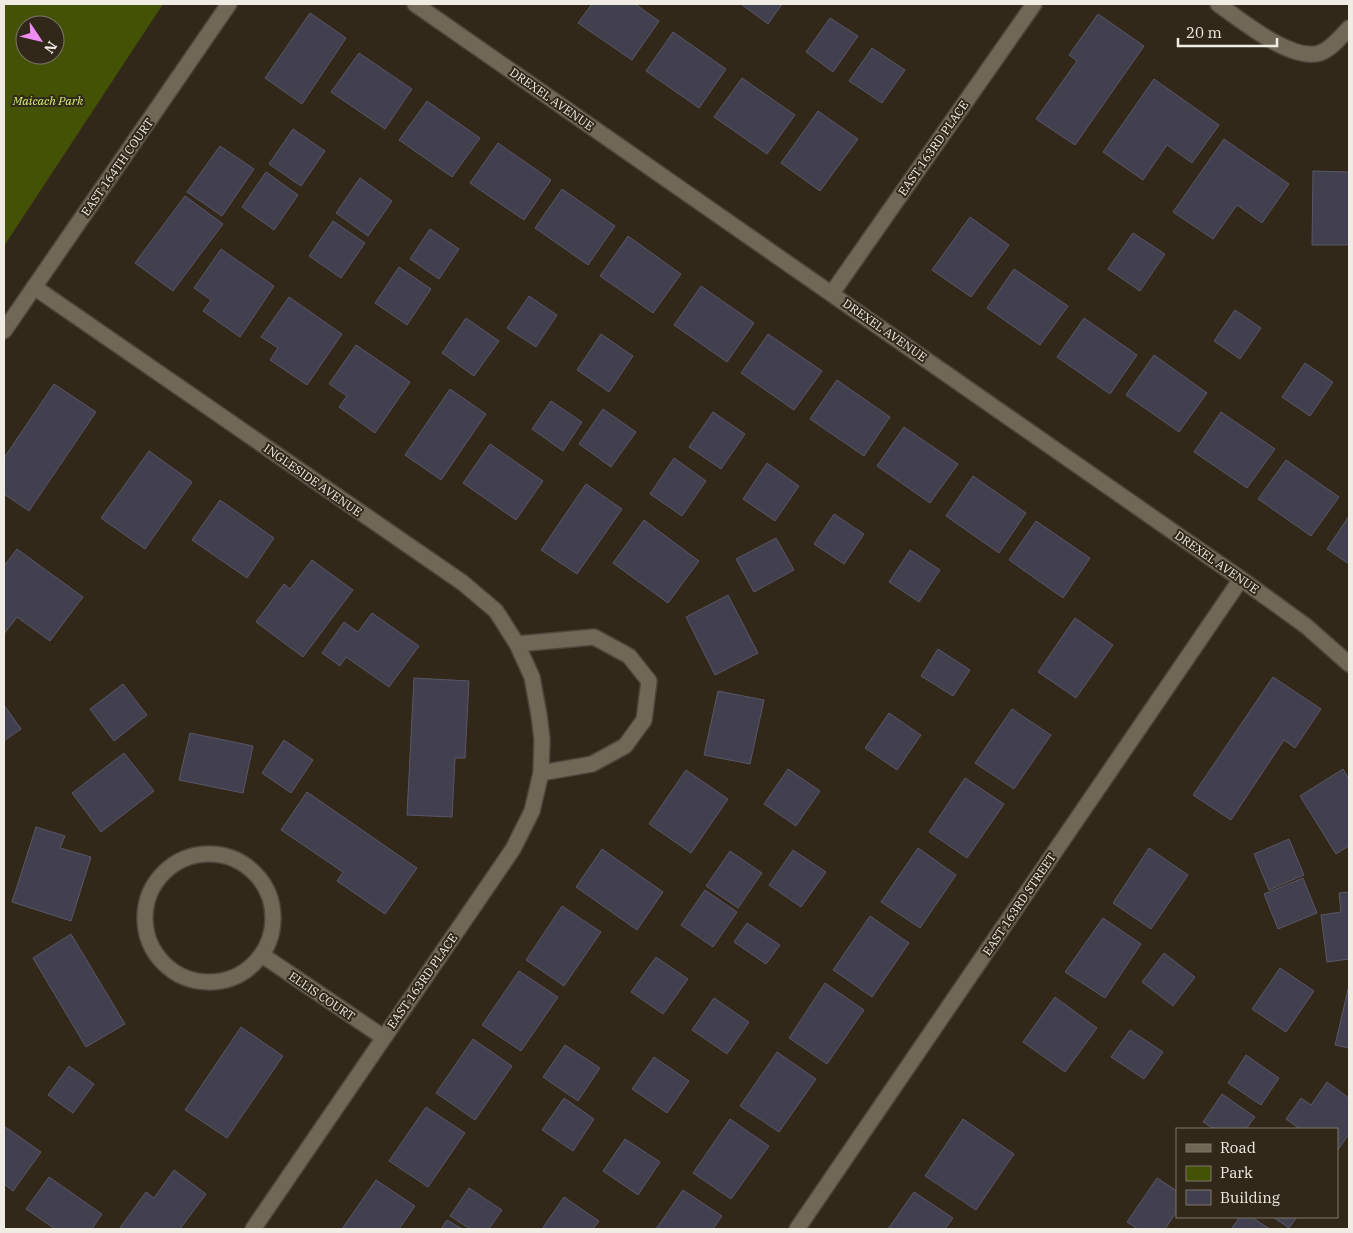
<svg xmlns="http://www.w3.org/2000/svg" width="1353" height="1233" font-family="'IBM Plex Serif',serif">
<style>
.green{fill:#435204;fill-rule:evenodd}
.building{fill:#423f4f;stroke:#595667}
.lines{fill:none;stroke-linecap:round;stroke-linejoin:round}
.minor-casing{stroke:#4d463a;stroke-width:18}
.minor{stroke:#716757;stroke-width:15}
.labels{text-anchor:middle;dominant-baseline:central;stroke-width:4;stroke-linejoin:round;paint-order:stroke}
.street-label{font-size:12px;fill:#f1ece3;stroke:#31281a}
.park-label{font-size:12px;font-style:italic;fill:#d5f477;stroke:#31281a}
</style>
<rect width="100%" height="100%" fill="#31281a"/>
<path class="green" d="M4,4H163L4,246ZM25,25H55V55H25Z"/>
<g class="building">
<polygon points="592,4 635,4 659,21 632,60 578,23"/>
<polygon points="741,4 782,4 768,24"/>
<polygon points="310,13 346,38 302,104 265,78"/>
<polygon points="1098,14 1144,46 1075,145 1036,119 1077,61 1069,55"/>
<polygon points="830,18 858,36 833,72 806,52"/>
<polygon points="673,32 726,69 699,108 646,71"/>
<polygon points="872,48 905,70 882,103 849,81"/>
<polygon points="359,53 412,89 385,129 331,92"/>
<polygon points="742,78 795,115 767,154 714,117"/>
<polygon points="1154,79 1219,125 1192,163 1167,145 1143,180 1103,152"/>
<polygon points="427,101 480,138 452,177 399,140"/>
<polygon points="818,111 858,139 820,191 781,163"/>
<polygon points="293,129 325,151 301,186 269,164"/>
<polygon points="1224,139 1289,184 1262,223 1237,205 1213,239 1173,212"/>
<polygon points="498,143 551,180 524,220 470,183"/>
<polygon points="220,146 254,169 222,216 187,192"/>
<polygon points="1313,171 1349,172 1349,245 1312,245"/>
<polygon points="266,172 298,195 274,230 242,207"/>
<polygon points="360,178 392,201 368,236 336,213"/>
<polygon points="562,189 615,226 588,265 535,228"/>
<polygon points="185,196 223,224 173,291 135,263"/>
<polygon points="970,217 1009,245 971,297 932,270"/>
<polygon points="333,221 365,243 341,278 309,256"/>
<polygon points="430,229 459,249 439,279 410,259"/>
<polygon points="1133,233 1165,254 1140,291 1108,269"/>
<polygon points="628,236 681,274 653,313 600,276"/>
<polygon points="221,249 274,286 240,337 203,311 211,300 194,288"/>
<polygon points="399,267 431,289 407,325 375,303"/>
<polygon points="1014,269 1068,306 1040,345 987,308"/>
<polygon points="701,286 754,323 727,362 674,325"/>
<polygon points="529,296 557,315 536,347 507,328"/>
<polygon points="289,297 342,334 307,385 270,360 278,348 261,337"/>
<polygon points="1235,310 1261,328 1240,359 1214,341"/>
<polygon points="466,318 499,341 474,376 442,353"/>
<polygon points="1084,318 1137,355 1110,394 1057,357"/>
<polygon points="601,334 633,356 609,392 577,370"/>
<polygon points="768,334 822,371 794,410 741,373"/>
<polygon points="356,345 410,382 375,433 339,407 347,396 329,384"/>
<polygon points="1154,355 1207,393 1179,432 1126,395"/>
<polygon points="1305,363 1333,382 1310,416 1282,397"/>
<polygon points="837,380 890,417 864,456 810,419"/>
<polygon points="54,384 96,412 29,511 4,494 4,458"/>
<polygon points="450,389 486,414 441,480 405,455"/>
<polygon points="551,401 582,422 563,451 532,429"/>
<polygon points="603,409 636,432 611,467 579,444"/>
<polygon points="713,412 745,434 721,469 689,447"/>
<polygon points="1221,412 1275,449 1247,488 1194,452"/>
<polygon points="904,427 958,464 930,503 877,466"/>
<polygon points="490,444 543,481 516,520 463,483"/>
<polygon points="149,451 192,482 145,549 101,518"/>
<polygon points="674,458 706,481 682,516 650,494"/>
<polygon points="1286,460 1339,497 1311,536 1258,499"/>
<polygon points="767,463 799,486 775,521 743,499"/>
<polygon points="973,476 1026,513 999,553 946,516"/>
<polygon points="586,484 622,509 577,574 541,550"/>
<polygon points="220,500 274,538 247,578 192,540"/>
<polygon points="834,514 864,534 844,564 814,544"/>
<polygon points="1349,516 1349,564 1327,549"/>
<polygon points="644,520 699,561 668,603 613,563"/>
<polygon points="1036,521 1090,558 1063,598 1009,560"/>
<polygon points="776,538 794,570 754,592 736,559"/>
<polygon points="17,549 83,597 50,641 17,617 4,634 4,566"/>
<polygon points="910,550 940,570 919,602 889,582"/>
<polygon points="312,560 353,590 303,657 256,622 284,584 290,589"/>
<polygon points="728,595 758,653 715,675 686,617"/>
<polygon points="372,613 419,646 389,687 346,657 340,666 322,653 344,622 358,632"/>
<polygon points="1075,618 1113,645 1076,698 1038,672"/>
<polygon points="938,649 970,670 953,696 921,676"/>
<polygon points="1273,677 1321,709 1295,748 1284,740 1231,820 1193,795"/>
<polygon points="414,678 469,681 465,758 455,758 452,817 407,815"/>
<polygon points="123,684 147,715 114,741 90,709"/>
<polygon points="718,691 764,700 750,764 704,755"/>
<polygon points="4,705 21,729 4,741"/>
<polygon points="1012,709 1051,735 1014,789 975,763"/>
<polygon points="889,713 921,735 897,770 865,748"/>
<polygon points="190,733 253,746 243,793 179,780"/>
<polygon points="284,740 313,760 291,793 262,773"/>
<polygon points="124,753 154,791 101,832 72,793"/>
<polygon points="788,769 820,791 796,826 764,804"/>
<polygon points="1343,769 1349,779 1349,846 1336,854 1300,796"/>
<polygon points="686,770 728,799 691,853 649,824"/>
<polygon points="965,778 1004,804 967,858 929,832"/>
<polygon points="307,792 417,868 385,914 337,881 343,872 281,830"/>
<polygon points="36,827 65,836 60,848 91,857 71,921 12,902"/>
<polygon points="1289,839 1304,875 1269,890 1254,854"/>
<polygon points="918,848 956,875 920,928 881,902"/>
<polygon points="1149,848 1188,875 1151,929 1113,903"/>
<polygon points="602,849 663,892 637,930 576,887"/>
<polygon points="793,850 826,872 801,907 769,885"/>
<polygon points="730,851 762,873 738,908 706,886"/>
<polygon points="1303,878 1317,913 1278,929 1264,894"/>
<polygon points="705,890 737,912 713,947 681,925"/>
<polygon points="1349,892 1349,959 1327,962 1321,915 1341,912 1339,893"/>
<polygon points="562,906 601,932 564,986 526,960"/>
<polygon points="870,916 909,943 872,997 833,970"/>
<polygon points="1103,918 1141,944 1105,998 1065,972"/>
<polygon points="747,923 780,945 766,964 734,942"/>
<polygon points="71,934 125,1024 86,1047 33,958"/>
<polygon points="1164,953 1195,977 1173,1006 1142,982"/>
<polygon points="656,957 688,979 663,1014 631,992"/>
<polygon points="1280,968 1314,991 1286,1032 1252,1009"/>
<polygon points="519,971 558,997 521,1051 482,1025"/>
<polygon points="825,983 864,1010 827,1064 789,1038"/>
<polygon points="1349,985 1349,1048 1335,1045"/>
<polygon points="1055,997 1097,1028 1065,1072 1023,1042"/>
<polygon points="714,998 749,1022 727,1054 692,1030"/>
<polygon points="241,1027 283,1056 227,1138 185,1110"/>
<polygon points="1130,1030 1163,1052 1144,1079 1111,1057"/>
<polygon points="473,1039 512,1066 475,1120 436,1093"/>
<polygon points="565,1045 600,1068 578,1101 543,1077"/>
<polygon points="777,1052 816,1079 779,1132 740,1106"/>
<polygon points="1246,1055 1279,1078 1261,1105 1228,1083"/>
<polygon points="654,1057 689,1081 667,1113 632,1089"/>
<polygon points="69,1066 94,1084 73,1113 48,1095"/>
<polygon points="1327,1082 1349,1098 1349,1134 1337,1151 1337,1129 1300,1129 1286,1119 1301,1098 1311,1105"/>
<polygon points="1222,1094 1255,1117 1246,1129 1214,1129 1203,1122"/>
<polygon points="564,1098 594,1119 573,1151 542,1130"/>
<polygon points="426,1107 465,1133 428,1187 389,1161"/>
<polygon points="730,1119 769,1146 731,1199 693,1173"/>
<polygon points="963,1119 1014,1154 976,1210 925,1176"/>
<polygon points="4,1126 41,1152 13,1191 4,1184"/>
<polygon points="625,1139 660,1162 638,1195 603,1171"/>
<polygon points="174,1170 206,1194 180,1229 119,1229 146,1192 154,1198"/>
<polygon points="49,1177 102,1214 92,1229 55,1229 26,1209"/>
<polygon points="1157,1178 1177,1191 1177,1211 1165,1229 1138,1229 1127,1222"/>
<polygon points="376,1180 415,1206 399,1229 342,1229"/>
<polygon points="469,1188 502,1210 489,1229 470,1229 450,1216"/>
<polygon points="683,1190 722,1216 713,1229 656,1229"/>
<polygon points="914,1192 953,1218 945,1229 888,1229"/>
<polygon points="564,1197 599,1221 593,1229 542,1229"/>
<polygon points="1240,1217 1251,1217 1270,1229 1231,1229"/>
<polygon points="1273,1217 1297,1217 1289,1228"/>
<polygon points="447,1220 462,1229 441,1229"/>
</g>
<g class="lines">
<g class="minor-casing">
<g id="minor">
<polyline points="415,4 1241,579 1306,626 1349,664"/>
<path d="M1218,4C1241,20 1291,62 1320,53C1331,49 1341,37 1349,28"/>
<polyline points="34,287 463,583 496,611 517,644 532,677 539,715 542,739 541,773 532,811 513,849 253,1229"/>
<polyline points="832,293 1034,4"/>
<polyline points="4,331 229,4"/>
<polyline points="517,644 594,637 629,656 649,681 644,720 625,746 592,764 541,773"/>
<circle cx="209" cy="918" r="64"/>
<polyline points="262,955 383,1037"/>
<polyline points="797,1229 1241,579"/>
</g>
</g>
<use href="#minor" class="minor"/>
</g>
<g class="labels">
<g class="street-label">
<text transform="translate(552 99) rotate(35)">DREXEL AVENUE</text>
<text transform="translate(933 148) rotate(-55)">EAST 163RD PLACE</text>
<text transform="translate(117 167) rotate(-55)">EAST 164TH COURT</text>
<text transform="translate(885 330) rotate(35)">DREXEL AVENUE</text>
<text transform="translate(313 480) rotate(35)">INGLESIDE AVENUE</text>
<text transform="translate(1217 562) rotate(35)">DREXEL AVENUE</text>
<text transform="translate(1019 904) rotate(-56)">EAST 163RD STREET</text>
<text transform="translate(422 981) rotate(-55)">EAST 163RD PLACE</text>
<text transform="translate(322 996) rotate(34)">ELLIS COURT</text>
</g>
<g class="park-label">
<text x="48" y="100">Maicach Park</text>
</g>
</g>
<rect width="1353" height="1233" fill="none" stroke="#f1ece3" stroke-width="10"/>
<rect x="1176" y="1128" width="162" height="90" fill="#31281a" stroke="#7e766a"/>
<rect x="1186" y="1144" width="25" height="8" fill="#716757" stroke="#7e766a"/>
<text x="1220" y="1153" font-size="15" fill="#f1ece3">Road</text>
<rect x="1186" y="1166" width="25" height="15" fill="#435204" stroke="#7e766a"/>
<text x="1220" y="1178" font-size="15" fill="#f1ece3">Park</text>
<rect x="1186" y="1190" width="25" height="15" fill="#423f4f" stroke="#7e766a"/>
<text x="1220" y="1203" font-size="15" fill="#f1ece3">Building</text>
<g transform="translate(40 40) rotate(125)"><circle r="24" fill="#31281a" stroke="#7e766a"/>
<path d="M0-4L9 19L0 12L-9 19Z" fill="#f08bf6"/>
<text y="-8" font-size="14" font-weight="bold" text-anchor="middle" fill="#f1ece3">N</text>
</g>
<path d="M1178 38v8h99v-8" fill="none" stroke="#f1ece3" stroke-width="2.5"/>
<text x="1186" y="38" font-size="15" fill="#f1ece3" stroke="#31281a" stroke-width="4" paint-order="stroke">20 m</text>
</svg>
